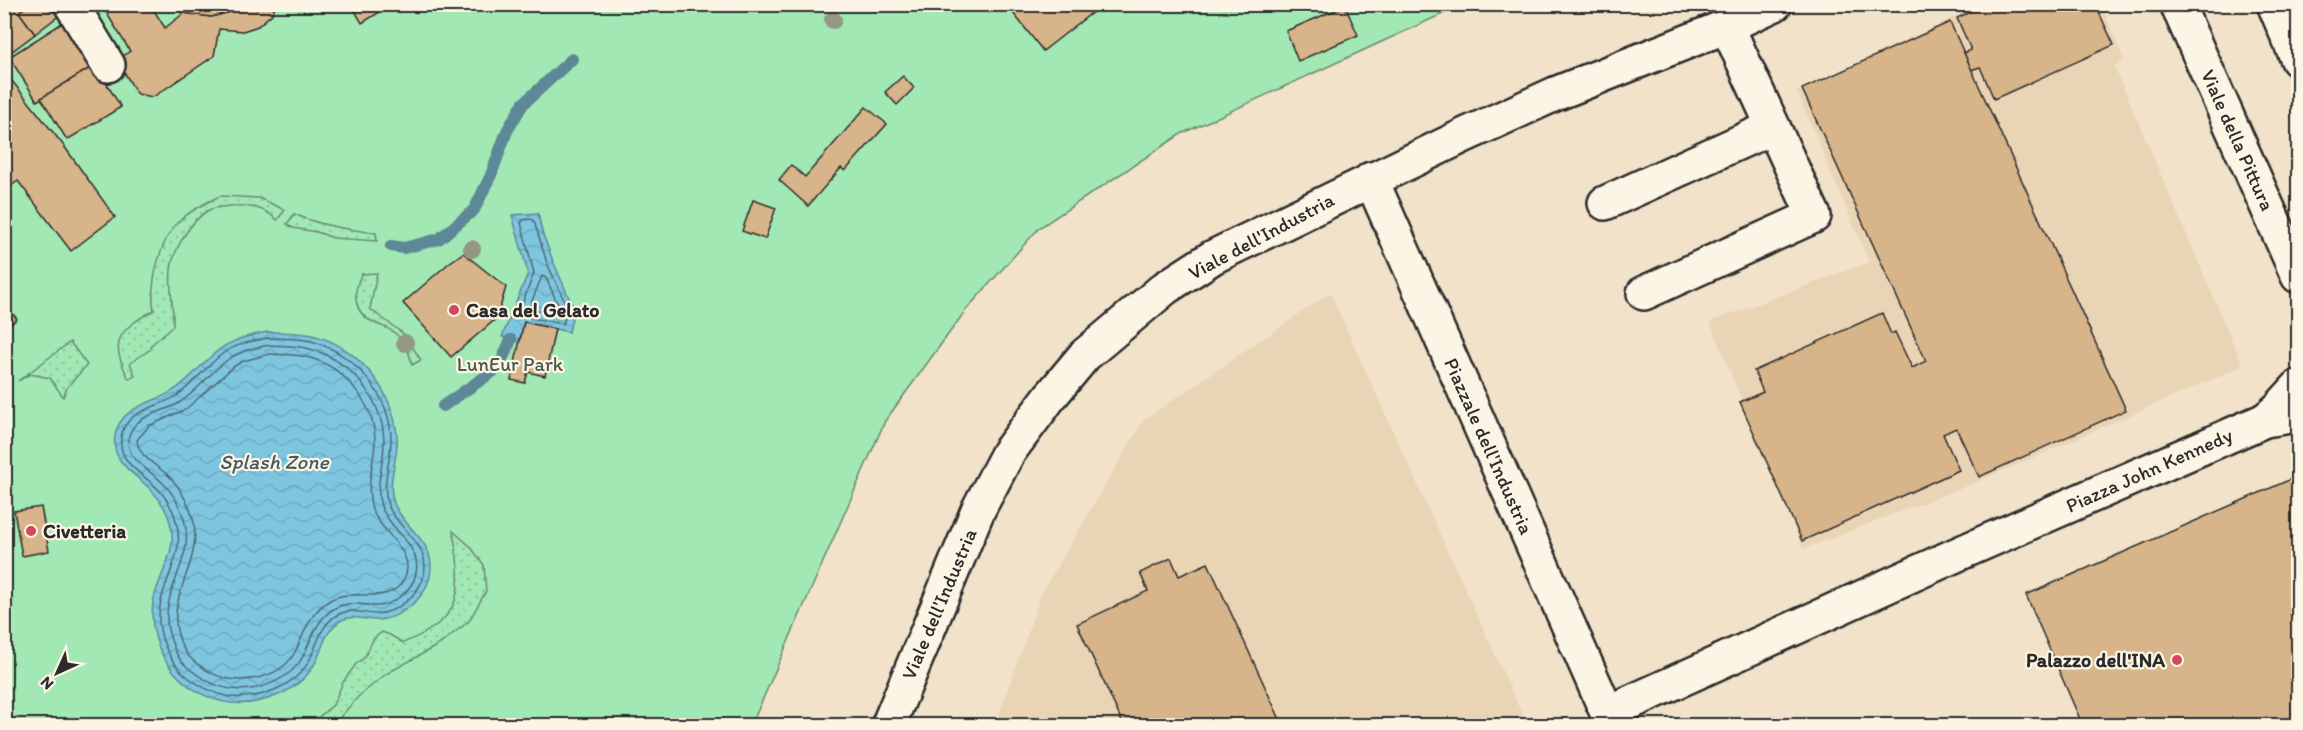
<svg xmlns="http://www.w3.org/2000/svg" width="2303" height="730" font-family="Itim,sans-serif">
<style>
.built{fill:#e9d4b6}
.park{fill:#a2e8b4;stroke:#668a70;stroke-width:1.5}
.garden{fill:url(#garden-dots);stroke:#668a70;stroke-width:1.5}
.water{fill:url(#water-waves);stroke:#5d8897;stroke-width:1.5}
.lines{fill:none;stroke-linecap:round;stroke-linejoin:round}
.shore{stroke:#4c6973;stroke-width:1.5}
.stream{stroke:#5d8897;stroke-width:12}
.building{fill:#d7b489;stroke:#2b2b2b;stroke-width:1.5}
.minor-casing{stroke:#2b2b2b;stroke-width:38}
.minor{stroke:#fcf5e5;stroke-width:33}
.tree{fill:#959785}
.poi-dot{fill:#d1495b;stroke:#fcf5e5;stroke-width:2}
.labels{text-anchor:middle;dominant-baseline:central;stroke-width:4.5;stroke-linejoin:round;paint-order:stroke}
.street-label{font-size:20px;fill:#2b2b2b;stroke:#fcf5e5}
.poi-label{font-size:20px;font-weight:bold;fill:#2b2b2b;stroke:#fcf5e5;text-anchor:start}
.park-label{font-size:20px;fill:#495a4d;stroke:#fcf5e5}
.water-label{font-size:21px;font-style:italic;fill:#445a61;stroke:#fcf5e5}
</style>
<defs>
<pattern id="garden-dots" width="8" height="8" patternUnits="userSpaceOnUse" patternTransform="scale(1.5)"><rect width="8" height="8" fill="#a2e8b4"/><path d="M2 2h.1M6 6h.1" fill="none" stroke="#8cc79b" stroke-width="1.8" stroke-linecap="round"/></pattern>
<pattern id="water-waves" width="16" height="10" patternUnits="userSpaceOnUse" patternTransform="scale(1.5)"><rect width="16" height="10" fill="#7ec6df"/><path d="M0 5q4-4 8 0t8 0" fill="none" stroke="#6daac0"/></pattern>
</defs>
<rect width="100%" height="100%" fill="#f1e2c9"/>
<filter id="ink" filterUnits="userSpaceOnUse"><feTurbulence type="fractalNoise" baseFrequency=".0167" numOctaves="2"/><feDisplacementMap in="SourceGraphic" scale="12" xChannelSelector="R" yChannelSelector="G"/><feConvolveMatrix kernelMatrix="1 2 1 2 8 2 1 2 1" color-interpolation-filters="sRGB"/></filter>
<g filter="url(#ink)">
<g class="built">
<polygon points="1980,5 2101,5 2124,60 2114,66 2243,366 1969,485 1803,549 1710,322 1869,262 1797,92"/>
<polygon points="1330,293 1527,725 995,726 1042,592 1144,420"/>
</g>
<polygon class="park" points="4,5 1462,5 1181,134 1039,228 966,310 885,421 751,726 5,725"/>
<g class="garden">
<path d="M220,196L259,198L285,210L277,220C265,207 247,205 230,206C222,207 214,207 207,211C190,222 173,250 171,270C169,289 174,307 173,326L150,346L151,349L130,363L135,376L129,379C108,340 119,330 154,310C149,284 160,240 179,221C191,210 205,203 220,196Z"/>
<path d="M294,214C321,226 347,229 376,233L377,241L333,238L317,232L293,228L287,224Z"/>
<path d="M377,273L370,309L405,335L421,360L412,365C410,354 407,345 398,336C391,328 382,327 373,322C353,313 352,291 362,274Z"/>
<polygon points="70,342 87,365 68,386 63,397 50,378 30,374 18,381"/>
<path d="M453,531L470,546L484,565L486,591L469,621L440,644L386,674L359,696L333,725H309L333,705L343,682L356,664L364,658L374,638L382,632L390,635L403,643C465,618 463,592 453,531Z"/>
</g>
<g class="water">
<polygon points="538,213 542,232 553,261 574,309 569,332 524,322 519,342 502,337 528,273 512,215"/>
<path d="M267,332C282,332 297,332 312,335C357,346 393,389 397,436C399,458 386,482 394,503C403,529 437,540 430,576C425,599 400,619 377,620C363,620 351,613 339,622C323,633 323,650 314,665C298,692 261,706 231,703C183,697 146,651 153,603C158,575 179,551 170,522C166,508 157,495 146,485C131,471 111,461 115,436C120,405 154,404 174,390C191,379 203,361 220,349C234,339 251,335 267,332Z"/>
</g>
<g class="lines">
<g class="shore">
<polygon points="531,219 534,221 547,263 568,309 563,324 518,315 534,273 521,223 523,220"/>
<polygon points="542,276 546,278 560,309 558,315 529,308"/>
<path d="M268,338C282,338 297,338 311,341C354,353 391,395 391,440C391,461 381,484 388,505C397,530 431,543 424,575C419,595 397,613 376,614C363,614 351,608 339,614C321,623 318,643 310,659C297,686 259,700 231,697C213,694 197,685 183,673C173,664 168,654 163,641C146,593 189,563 176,521C173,509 166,497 157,488C143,473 118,464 121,438C124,409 160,408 178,395C194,383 207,366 222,354C236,344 252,341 268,338Z"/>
<path d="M269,345C282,346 297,345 310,349C350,360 382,398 384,440C385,462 374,484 381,506C389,530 422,545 416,573C413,590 392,607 374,606C365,605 357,603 348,604C320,608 314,634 303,656C292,679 257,693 232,689C215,687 199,677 186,666C178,659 174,650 171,640C154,594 197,563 184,519C180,506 173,493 163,483C151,470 123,459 129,436C135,414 163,413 179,403C198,391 211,371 230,358C241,351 255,348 269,345Z"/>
<path d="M270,354C282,355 294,354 306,357C343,365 375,403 375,442C374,465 365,487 372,509C380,533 418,552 404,579C389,608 353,586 330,600C309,613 305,632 295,652C283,676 248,684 224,678C208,673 189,661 182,646C161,598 201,571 194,523C191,508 182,491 172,479C161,467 138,458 137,440L149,426L186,409L233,367L243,361Z"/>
</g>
<g class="stream">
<polyline points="391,246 404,248 439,239 474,210 491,175 507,131 523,104 572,59"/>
<polyline points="443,406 498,368 511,340"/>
</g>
</g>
<g class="building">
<polygon points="4,4 29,4 19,12 35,34 7,55 4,52"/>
<polygon points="29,4 62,4 66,10 35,34 19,12"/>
<polygon points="101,4 150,4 165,28 184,13 211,17 238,10 245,4 276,4 272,14 258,26 243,31 219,29 214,56 153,97 137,94 117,60 130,51"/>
<polygon points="168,4 245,4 238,10 211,17 184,13"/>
<polygon points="351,4 393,4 362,23"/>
<polygon points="1015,4 1103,4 1043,51 1010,9"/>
<polygon points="1987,4 2095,4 2114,45 1994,99 1980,67 1971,70 1964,53 1971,50 1957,18"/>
<polygon points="1345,6 1358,35 1298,61 1286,31"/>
<polygon points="67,20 95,65 37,101 9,57"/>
<polygon points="1950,22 2126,410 1979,477 1956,428 1943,434 1959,470 1802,541 1740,402 1763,392 1754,371 1882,313 1891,334 1895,332 1912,368 1926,361 1802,89"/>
<polygon points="95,65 121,107 67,140 41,98"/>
<polygon points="4,71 64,146 115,217 71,251 18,181 4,191"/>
<polygon points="903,76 914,88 897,105 885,92"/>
<polygon points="866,107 887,124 845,171 841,168 808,206 779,180 791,165 805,177"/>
<polygon points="753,200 776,208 765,239 742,231"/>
<polygon points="463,253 506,287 497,318 451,357 403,303 449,263"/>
<polygon points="4,302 17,319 4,329"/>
<polygon points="524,322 555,329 545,376 528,372 525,383 511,380"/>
<polygon points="2298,476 2298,726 2083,726 2026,595"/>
<polygon points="4,484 11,488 10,501 4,503"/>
<polygon points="41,507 49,551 22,556 14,511"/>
<polygon points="1171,558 1179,576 1208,563 1283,726 1124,726 1077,624 1148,591 1140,573"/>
</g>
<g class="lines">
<g class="minor-casing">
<g id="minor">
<polyline points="71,4 108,65"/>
<polyline points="2177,4 2298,276"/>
<polyline points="2274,4 2298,60"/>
<polyline points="1371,179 1613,726"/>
<polyline points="1605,203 1773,127"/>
<polyline points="1644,293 1814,216 1727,26"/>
<polyline points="2265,420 2278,409 2298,387"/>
<polyline points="1607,713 1958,554 2265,420 2298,415"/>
<polyline points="888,726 978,510 1008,453 1049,398 1085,355 1165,288 1213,257 1465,135 1555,94 1727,26 1775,4"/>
</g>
</g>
<use href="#minor" class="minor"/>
</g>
<g class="tree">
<circle cx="833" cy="20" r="9"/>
<circle cx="472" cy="249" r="9"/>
<circle cx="405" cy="343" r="9"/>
</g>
</g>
<g class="poi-dot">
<circle cx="454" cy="310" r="6"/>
<circle cx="31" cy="531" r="6"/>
<circle cx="2177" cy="660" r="6"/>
</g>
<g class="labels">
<g class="street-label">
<text transform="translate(2238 140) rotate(66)">Viale della Pittura</text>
<text transform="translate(1261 236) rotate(-28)">Viale dell'Industria</text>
<text transform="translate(1489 446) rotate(66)">Piazzale dell'Industria</text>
<text transform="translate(2149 470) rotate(-24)">Piazza John Kennedy</text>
<text transform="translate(939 604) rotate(-67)">Viale dell'Industria</text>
</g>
<g class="poi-label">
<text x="466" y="310">Casa del Gelato</text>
<text x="43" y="531">Civetteria</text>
<text x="2165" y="660" text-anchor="end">Palazzo dell'INA</text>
</g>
<g class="park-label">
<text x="510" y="364">LunEur Park</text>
</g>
<g class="water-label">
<text x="274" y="461">Splash Zone</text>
</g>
</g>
<rect width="2303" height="730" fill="none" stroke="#fcf5e5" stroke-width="24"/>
<rect x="12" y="12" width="2279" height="706" fill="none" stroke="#2b2b2b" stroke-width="2" filter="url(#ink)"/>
<g transform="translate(57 673) rotate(225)" stroke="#fcf5e5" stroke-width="4.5" paint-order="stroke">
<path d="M0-4.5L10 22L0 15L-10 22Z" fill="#2b2b2b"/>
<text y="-9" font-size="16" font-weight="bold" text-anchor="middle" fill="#2b2b2b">N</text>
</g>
</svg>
